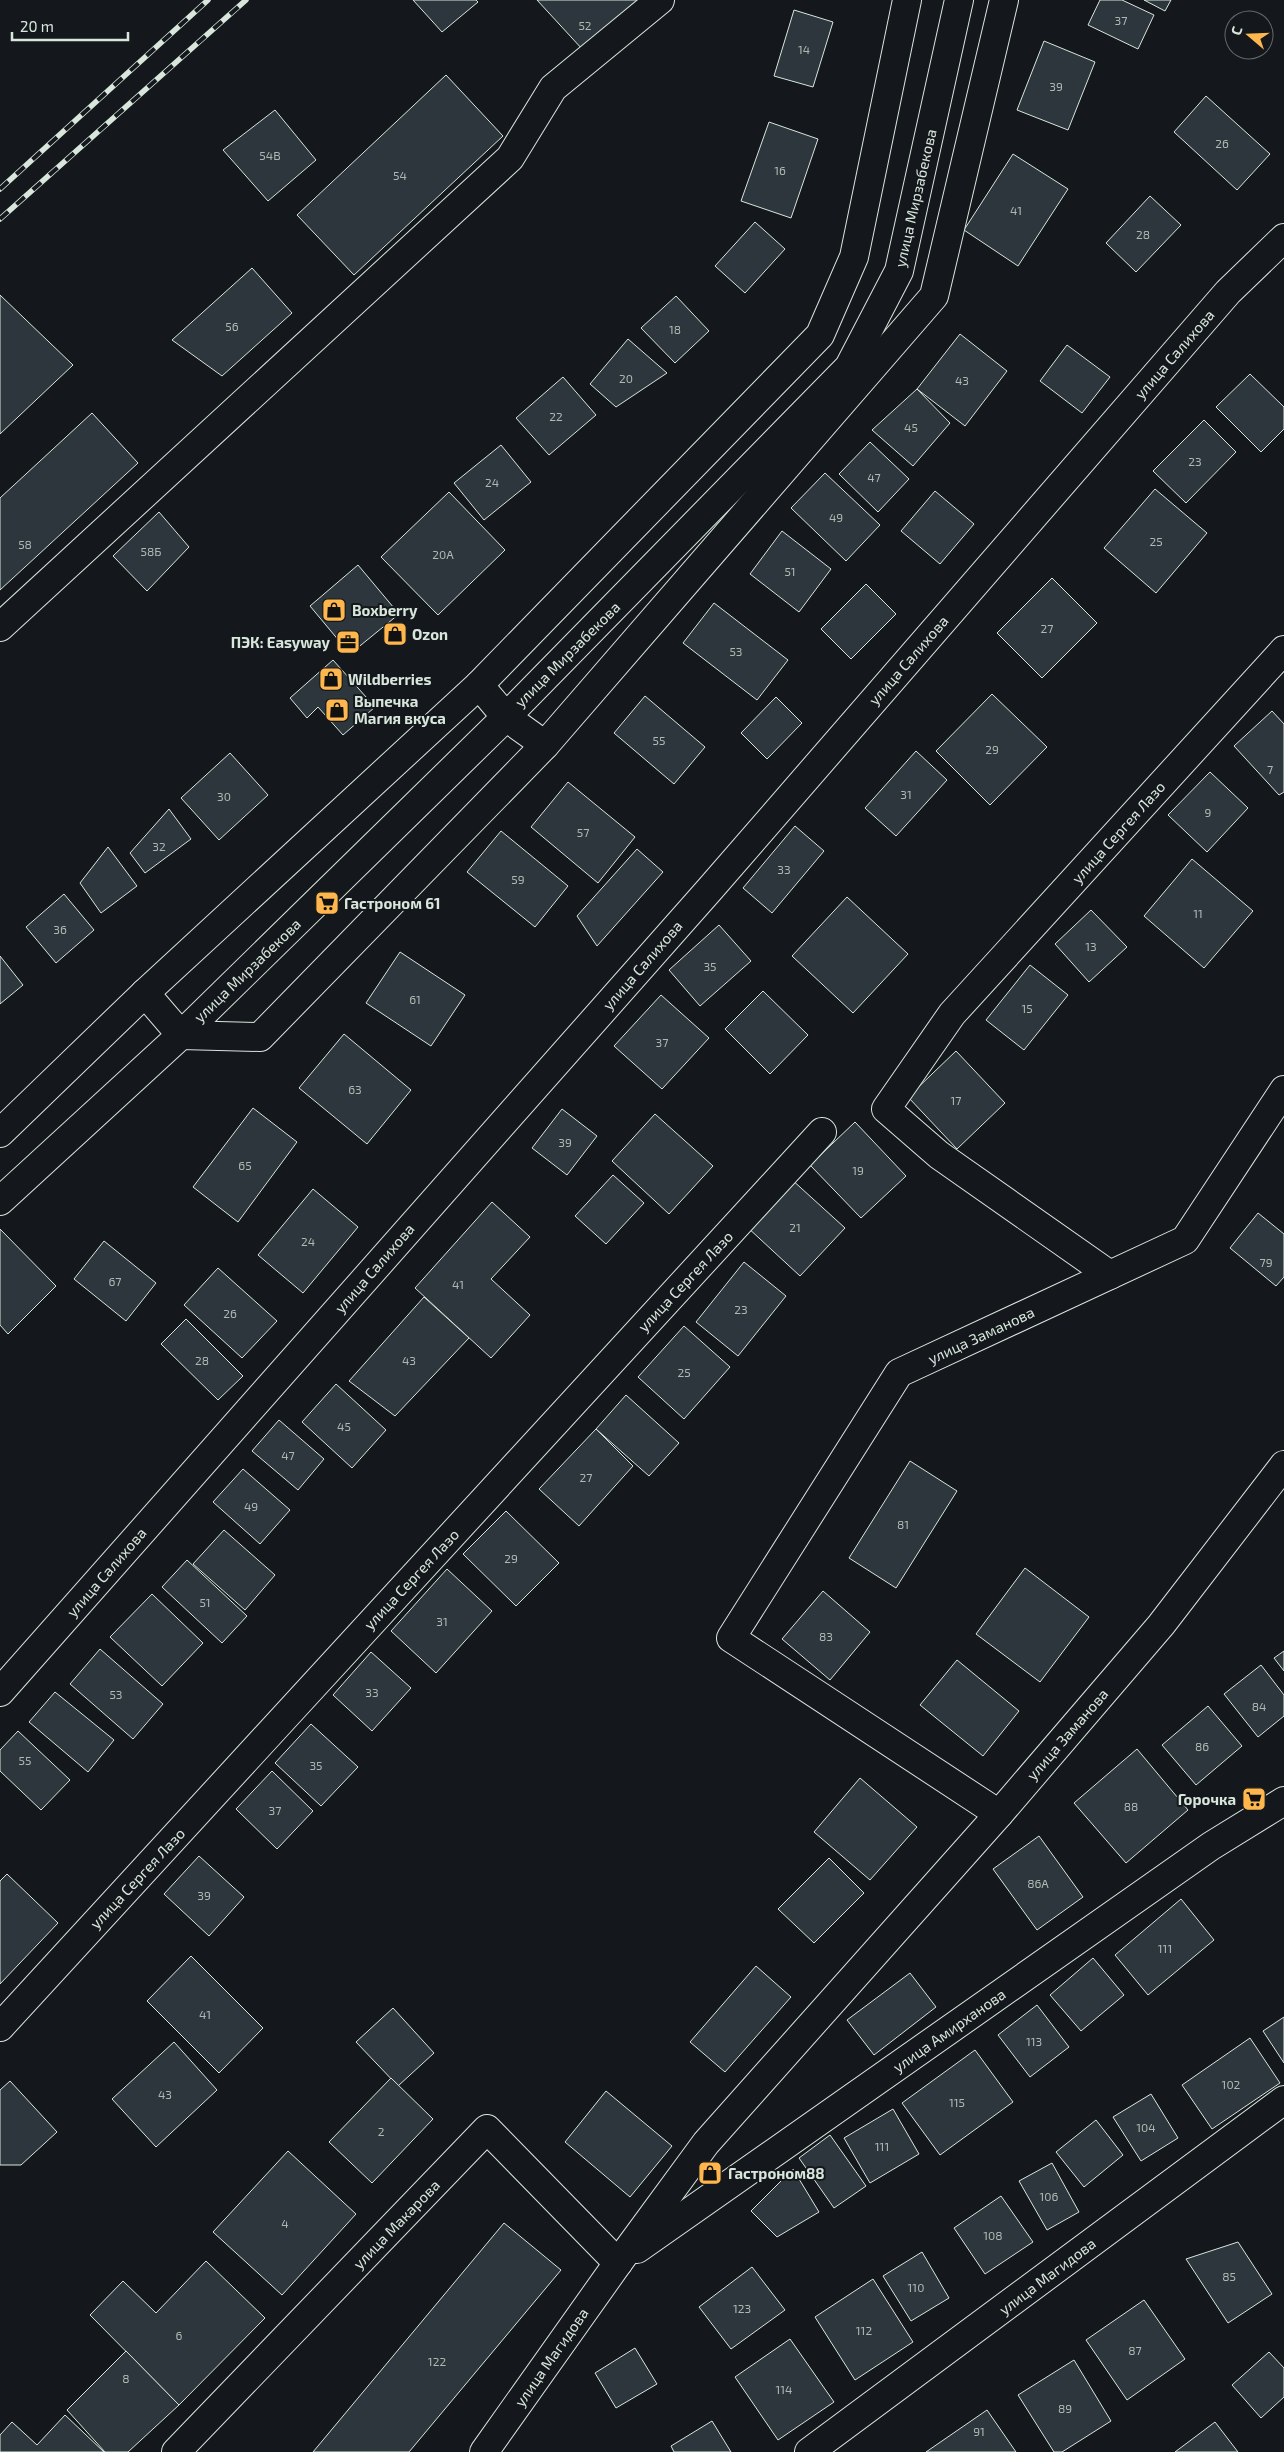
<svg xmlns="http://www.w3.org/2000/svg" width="1284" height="2452" font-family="'Exo 2',sans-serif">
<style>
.building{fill:#2c363c;stroke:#d8e6dc}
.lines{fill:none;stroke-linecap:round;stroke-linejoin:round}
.minor-casing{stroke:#d8e6dc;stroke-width:30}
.major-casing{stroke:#d8e6dc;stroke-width:30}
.minor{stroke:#14181c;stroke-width:28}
.major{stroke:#14181c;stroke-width:28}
.rail-casing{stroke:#d8e6dc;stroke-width:5.5}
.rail{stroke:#14181c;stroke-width:4;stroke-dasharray:11;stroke-linecap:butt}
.labels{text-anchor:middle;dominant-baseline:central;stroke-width:4;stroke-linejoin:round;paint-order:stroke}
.number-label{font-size:12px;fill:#adbab4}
.street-label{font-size:15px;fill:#d8e6dc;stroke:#14181c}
.poi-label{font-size:15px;font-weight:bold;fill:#d8e6dc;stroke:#14181c;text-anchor:start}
</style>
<rect width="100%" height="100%" fill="#14181c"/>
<g class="building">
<polygon points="413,0 476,0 478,2 442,32"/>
<polygon points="537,0 638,0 583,50"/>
<polygon points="1100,0 1122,0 1154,15 1138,49 1088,25"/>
<polygon points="1144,0 1171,0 1165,11"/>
<polygon points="794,10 833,22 813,87 774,76"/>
<polygon points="1044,41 1095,62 1068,130 1017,110"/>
<polygon points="446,75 503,136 354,275 297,215"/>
<polygon points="1206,96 1270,154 1237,190 1174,132"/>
<polygon points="275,110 316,160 268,201 223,150"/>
<polygon points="769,122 818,139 791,218 741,201"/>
<polygon points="1013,154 1068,189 1018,266 964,230"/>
<polygon points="1150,196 1181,225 1136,272 1106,243"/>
<polygon points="755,222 785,249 745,293 715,266"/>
<polygon points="252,268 292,313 222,376 172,340"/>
<polygon points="0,295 73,365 0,434"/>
<polygon points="676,296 709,331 675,363 641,328"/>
<polygon points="960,334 1007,371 965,426 917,389"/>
<polygon points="628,339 667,373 616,407 590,384"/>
<polygon points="1067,345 1110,377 1082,413 1040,381"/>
<polygon points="1250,374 1284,407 1284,429 1261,452 1216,407"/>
<polygon points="563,377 596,415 549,455 516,418"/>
<polygon points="917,389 950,423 913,466 872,430"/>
<polygon points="92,413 138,463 0,590 0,498"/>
<polygon points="1204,420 1236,452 1186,503 1153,471"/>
<polygon points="870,442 909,479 878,512 839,474"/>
<polygon points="501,445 531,482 484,520 454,483"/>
<polygon points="825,473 880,525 846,561 791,508"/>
<polygon points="1155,489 1207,533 1156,593 1104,548"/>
<polygon points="935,491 974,524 940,564 901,531"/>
<polygon points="449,492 505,550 438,615 381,557"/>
<polygon points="159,512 189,547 147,591 113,556"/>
<polygon points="782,531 831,569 799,612 750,574"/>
<polygon points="358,565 399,614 350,654 310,606"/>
<polygon points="1052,578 1097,623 1042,678 997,633"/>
<polygon points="866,584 896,614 851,659 821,629"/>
<polygon points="714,603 788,660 757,700 683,643"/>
<polygon points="333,660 375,707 343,735 318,707 307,718 290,698"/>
<polygon points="992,694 1047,747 990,805 936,751"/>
<polygon points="645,696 705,747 674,784 614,733"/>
<polygon points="776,697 802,723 767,759 741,733"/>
<polygon points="1272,711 1284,724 1284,792 1279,795 1234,746"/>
<polygon points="916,751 947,780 896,836 865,808"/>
<polygon points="230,753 268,795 219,840 181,798"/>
<polygon points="1210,772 1248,808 1207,852 1168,815"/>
<polygon points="568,782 635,837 598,883 531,827"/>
<polygon points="169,809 191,839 145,873 130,853"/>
<polygon points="795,826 824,851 772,913 743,888"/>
<polygon points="501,831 568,886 535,927 467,872"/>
<polygon points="108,847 137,886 101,913 80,883"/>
<polygon points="637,849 663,872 597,946 577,916"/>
<polygon points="1192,859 1253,911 1204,968 1144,916"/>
<polygon points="64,894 94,930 56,963 26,927"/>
<polygon points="847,897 908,954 853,1013 792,956"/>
<polygon points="1091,910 1127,947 1089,982 1055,944"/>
<polygon points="719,925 751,961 700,1006 669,970"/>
<polygon points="400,952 465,995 431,1046 366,1003"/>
<polygon points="0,956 23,985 0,1004"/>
<polygon points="1030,965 1068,995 1024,1050 986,1020"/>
<polygon points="763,991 808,1035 770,1074 725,1029"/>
<polygon points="661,995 709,1038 662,1089 614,1046"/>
<polygon points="344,1034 411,1090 367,1144 299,1088"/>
<polygon points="956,1051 1005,1103 957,1149 908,1097"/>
<polygon points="253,1108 297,1142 238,1222 193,1187"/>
<polygon points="562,1109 597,1136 567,1175 532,1148"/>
<polygon points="655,1114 713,1166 669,1214 612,1161"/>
<polygon points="855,1122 906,1176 861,1218 810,1165"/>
<polygon points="613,1175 644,1203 606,1244 575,1216"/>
<polygon points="790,1178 845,1228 800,1276 746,1226"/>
<polygon points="313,1189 358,1227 303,1293 258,1255"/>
<polygon points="492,1202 530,1237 491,1279 530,1315 491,1358 415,1288"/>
<polygon points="1258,1213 1284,1234 1284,1277 1276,1286 1230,1248"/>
<polygon points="0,1229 56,1286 8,1334 0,1325"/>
<polygon points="104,1241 156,1283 126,1321 74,1279"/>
<polygon points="744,1262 786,1296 738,1356 696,1322"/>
<polygon points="218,1268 277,1321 242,1358 184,1305"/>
<polygon points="424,1297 469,1338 395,1416 349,1381"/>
<polygon points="186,1319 243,1376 218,1400 161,1344"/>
<polygon points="684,1326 730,1367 684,1419 638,1377"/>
<polygon points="336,1384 386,1430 352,1468 302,1422"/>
<polygon points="626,1395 679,1443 649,1476 596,1429"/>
<polygon points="279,1420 324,1459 298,1490 252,1451"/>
<polygon points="596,1429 633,1466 579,1526 539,1489"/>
<polygon points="910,1461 957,1491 896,1588 849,1558"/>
<polygon points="243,1469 290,1510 260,1544 213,1502"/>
<polygon points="506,1511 559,1563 516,1606 463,1554"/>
<polygon points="224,1530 275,1575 245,1610 193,1564"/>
<polygon points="187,1560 247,1616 222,1643 162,1587"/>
<polygon points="1025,1568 1089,1617 1040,1682 976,1634"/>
<polygon points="447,1569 492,1611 436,1673 391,1631"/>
<polygon points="823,1591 870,1632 830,1680 782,1639"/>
<polygon points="152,1594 203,1643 162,1686 110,1637"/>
<polygon points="100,1649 163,1704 133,1739 70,1684"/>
<polygon points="1284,1651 1284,1671 1274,1658"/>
<polygon points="371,1652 411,1688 372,1731 333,1695"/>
<polygon points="957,1660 1019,1711 983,1756 920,1705"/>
<polygon points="1261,1665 1284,1695 1284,1716 1258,1737 1224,1694"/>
<polygon points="55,1692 114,1740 88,1772 29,1722"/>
<polygon points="1208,1706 1242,1746 1196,1785 1162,1745"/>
<polygon points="311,1724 358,1767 321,1806 275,1763"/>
<polygon points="18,1731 70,1780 41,1810 0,1771 0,1750"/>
<polygon points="1137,1749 1188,1810 1126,1863 1074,1803"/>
<polygon points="272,1771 313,1811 277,1849 236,1809"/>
<polygon points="860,1778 917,1827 870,1880 814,1832"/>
<polygon points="1039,1836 1083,1897 1037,1930 993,1869"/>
<polygon points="199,1856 244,1897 209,1936 164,1894"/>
<polygon points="829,1858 864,1893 814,1943 778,1909"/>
<polygon points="7,1874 58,1923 0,1984 0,1881"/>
<polygon points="1181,1899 1214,1940 1148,1995 1115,1955"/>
<polygon points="191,1956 263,2028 219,2073 147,2001"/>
<polygon points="1093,1958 1124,1995 1081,2031 1050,1995"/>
<polygon points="756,1966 791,1997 725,2072 690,2042"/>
<polygon points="910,1973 936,2007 874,2055 847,2020"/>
<polygon points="1037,2005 1069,2047 1030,2077 998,2035"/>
<polygon points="393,2008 434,2053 398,2086 356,2042"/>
<polygon points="1284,2017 1284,2063 1263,2031"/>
<polygon points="1250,2038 1280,2083 1212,2129 1182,2085"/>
<polygon points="174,2042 217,2090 156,2147 112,2099"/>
<polygon points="975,2050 1013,2102 940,2155 902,2103"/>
<polygon points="391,2078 433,2119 372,2183 329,2142"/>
<polygon points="10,2081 57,2132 21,2165 0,2165 0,2090"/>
<polygon points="606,2091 672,2146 630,2197 565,2142"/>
<polygon points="1151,2094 1178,2138 1141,2161 1113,2117"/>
<polygon points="893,2109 919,2154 870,2183 844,2138"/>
<polygon points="1096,2120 1123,2155 1084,2187 1056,2152"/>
<polygon points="830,2135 866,2186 834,2208 799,2158"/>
<polygon points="288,2151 356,2214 282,2295 213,2232"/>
<polygon points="1052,2163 1079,2212 1047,2230 1019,2181"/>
<polygon points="793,2169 819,2212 777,2237 751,2211"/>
<polygon points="1001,2196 1033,2242 985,2274 954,2228"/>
<polygon points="504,2223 561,2270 409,2452 313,2452"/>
<polygon points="1238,2242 1272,2294 1228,2323 1186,2259"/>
<polygon points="922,2252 949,2298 911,2321 883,2276"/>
<polygon points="206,2261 265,2318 179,2405 90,2315 123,2281 156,2313"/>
<polygon points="752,2267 785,2310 731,2349 699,2307"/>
<polygon points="873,2279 913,2342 855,2380 815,2317"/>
<polygon points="1144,2300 1185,2359 1127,2400 1086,2340"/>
<polygon points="790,2339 834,2402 778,2440 735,2377"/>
<polygon points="635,2348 657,2384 616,2408 595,2373"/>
<polygon points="126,2351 179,2405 128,2452 105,2452 67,2410"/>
<polygon points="1269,2352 1284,2368 1284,2397 1261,2418 1232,2385"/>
<polygon points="1074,2360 1111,2421 1062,2452 1054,2452 1018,2395"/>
<polygon points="987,2410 1016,2452 926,2452"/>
<polygon points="65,2415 104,2452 0,2452 0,2435 12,2422 37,2445"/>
<polygon points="712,2421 731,2452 674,2452 671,2446"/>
<polygon points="1215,2422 1238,2452 1175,2452"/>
</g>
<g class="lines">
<g class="minor-casing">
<g id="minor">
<polyline points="0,627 510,158 553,88 660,0"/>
<polyline points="479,685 506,717 545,745 934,296 1004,0"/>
<polyline points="145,993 181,1035 260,1037 545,745"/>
<polyline points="1110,1275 939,1155 886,1109 952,1014 1284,650"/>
<polyline points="0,1692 710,889 1228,292 1284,238"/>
<polyline points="999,1814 1161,1625 1284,1465"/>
<polyline points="0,2027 822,1132"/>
<polyline points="637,2249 1211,1846 1284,1801"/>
<polyline points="176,2452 487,2129 618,2263"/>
<polyline points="484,2452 618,2263 706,2143 999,1814 731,1638 899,1373 1185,1240 1284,1090"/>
<polyline points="809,2452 1284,2100"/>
</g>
</g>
<g class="major-casing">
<g id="major">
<polyline points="0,1133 145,993 479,685 820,335 854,257 907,0"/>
<polyline points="0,1201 181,1035 411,810 506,717 849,367 899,271 959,0"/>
</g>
</g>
<use href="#minor" class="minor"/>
<use href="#major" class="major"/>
<g class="rail-casing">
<g id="rail">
<polyline points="0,189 208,0"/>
<polyline points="0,219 246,0"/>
</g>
</g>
<use href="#rail" class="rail"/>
</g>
<defs>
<g id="shop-square" transform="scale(1.25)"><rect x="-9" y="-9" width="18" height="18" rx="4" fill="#ffb74d" stroke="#14181c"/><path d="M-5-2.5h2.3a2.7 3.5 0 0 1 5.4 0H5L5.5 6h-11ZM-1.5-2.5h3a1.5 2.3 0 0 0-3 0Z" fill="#111"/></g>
<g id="office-square" transform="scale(1.25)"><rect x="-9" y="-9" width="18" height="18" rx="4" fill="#ffb74d" stroke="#14181c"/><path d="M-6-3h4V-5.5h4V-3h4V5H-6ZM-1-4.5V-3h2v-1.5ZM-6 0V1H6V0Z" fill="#111"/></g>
<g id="supermarket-square" transform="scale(1.25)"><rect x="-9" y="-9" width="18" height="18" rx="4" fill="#ffb74d" stroke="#14181c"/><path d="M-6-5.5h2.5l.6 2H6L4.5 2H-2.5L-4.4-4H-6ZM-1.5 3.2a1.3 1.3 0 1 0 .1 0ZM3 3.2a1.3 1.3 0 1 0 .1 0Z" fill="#111"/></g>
</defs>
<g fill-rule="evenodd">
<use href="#shop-square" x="334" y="610"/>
<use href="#shop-square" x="395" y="634"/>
<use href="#office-square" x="348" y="642"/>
<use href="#shop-square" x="331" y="679"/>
<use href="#shop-square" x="337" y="710"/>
<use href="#supermarket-square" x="327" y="903"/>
<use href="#supermarket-square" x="1254" y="1799"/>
<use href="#shop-square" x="710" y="2173"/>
</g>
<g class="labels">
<g class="number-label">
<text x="1121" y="20">37</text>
<text x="585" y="25">52</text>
<text x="804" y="49">14</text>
<text x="1056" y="86">39</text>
<text x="1222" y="143">26</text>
<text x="270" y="155">54В</text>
<text x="780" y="170">16</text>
<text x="400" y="175">54</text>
<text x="1016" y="210">41</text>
<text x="1143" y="234">28</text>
<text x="232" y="326">56</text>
<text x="675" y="329">18</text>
<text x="626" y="378">20</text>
<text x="962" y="380">43</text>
<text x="556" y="416">22</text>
<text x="911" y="427">45</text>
<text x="1195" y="461">23</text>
<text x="874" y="477">47</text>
<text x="492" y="482">24</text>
<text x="836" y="517">49</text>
<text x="1156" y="541">25</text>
<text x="25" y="544">58</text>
<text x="151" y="551">58Б</text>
<text x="443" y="554">20А</text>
<text x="790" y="571">51</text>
<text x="1047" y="628">27</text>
<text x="736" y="651">53</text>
<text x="659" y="740">55</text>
<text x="992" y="749">29</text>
<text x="1270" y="769">7</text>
<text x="906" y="794">31</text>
<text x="224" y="796">30</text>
<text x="1208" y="812">9</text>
<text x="583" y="832">57</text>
<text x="159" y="846">32</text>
<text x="784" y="869">33</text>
<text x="518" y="879">59</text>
<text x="1198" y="913">11</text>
<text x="60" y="929">36</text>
<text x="1091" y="946">13</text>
<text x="710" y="966">35</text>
<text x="415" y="999">61</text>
<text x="1027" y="1008">15</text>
<text x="662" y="1042">37</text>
<text x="355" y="1089">63</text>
<text x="956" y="1100">17</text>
<text x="565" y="1142">39</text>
<text x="245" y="1165">65</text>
<text x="858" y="1170">19</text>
<text x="795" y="1227">21</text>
<text x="308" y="1241">24</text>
<text x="1266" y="1262">79</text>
<text x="115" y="1281">67</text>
<text x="458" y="1284">41</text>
<text x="741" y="1309">23</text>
<text x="230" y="1313">26</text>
<text x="202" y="1360">28</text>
<text x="409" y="1360">43</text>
<text x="684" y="1372">25</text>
<text x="344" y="1426">45</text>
<text x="288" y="1455">47</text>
<text x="586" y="1477">27</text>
<text x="251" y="1506">49</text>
<text x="903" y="1524">81</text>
<text x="511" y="1558">29</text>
<text x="205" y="1602">51</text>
<text x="442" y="1621">31</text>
<text x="826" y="1636">83</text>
<text x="372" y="1692">33</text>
<text x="116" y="1694">53</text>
<text x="1259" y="1706">84</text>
<text x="1202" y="1746">86</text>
<text x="25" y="1760">55</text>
<text x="316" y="1765">35</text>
<text x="1131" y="1806">88</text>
<text x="275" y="1810">37</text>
<text x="1038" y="1883">86А</text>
<text x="204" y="1895">39</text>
<text x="1165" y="1948">111</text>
<text x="205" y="2014">41</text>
<text x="1034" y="2041">113</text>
<text x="1231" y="2084">102</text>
<text x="165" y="2094">43</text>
<text x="957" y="2102">115</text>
<text x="1146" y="2127">104</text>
<text x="381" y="2131">2</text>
<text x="882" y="2146">111</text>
<text x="1049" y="2196">106</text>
<text x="285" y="2223">4</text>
<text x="993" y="2235">108</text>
<text x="1229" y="2276">85</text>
<text x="916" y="2287">110</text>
<text x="742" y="2308">123</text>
<text x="864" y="2330">112</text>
<text x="179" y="2335">6</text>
<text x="1135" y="2350">87</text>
<text x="437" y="2361">122</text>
<text x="126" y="2378">8</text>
<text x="784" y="2389">114</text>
<text x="1065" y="2408">89</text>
<text x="979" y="2431">91</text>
</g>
<g class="street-label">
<text transform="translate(915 198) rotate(-77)">улица Мирзабекова</text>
<text transform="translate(1174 354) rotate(-49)">улица Салихова</text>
<text transform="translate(567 654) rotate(-45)">улица Мирзабекова</text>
<text transform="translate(908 660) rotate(-49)">улица Салихова</text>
<text transform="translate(1118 832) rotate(-48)">улица Сергея Лазо</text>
<text transform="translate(642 965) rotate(-49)">улица Салихова</text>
<text transform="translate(247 970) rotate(-44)">улица Мирзабекова</text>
<text transform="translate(374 1268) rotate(-49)">улица Салихова</text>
<text transform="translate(685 1281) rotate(-47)">улица Сергея Лазо</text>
<text transform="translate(981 1335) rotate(-25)">улица Заманова</text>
<text transform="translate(106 1572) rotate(-49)">улица Салихова</text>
<text transform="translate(411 1579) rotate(-47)">улица Сергея Лазо</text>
<text transform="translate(1067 1734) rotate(-49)">улица Заманова</text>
<text transform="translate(137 1878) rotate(-47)">улица Сергея Лазо</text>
<text transform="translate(949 2030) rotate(-35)">улица Амирханова</text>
<text transform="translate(396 2224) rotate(-46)">улица Макарова</text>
<text transform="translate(1047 2276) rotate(-37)">улица Магидова</text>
<text transform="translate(551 2357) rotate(-55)">улица Магидова</text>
</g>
<g class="poi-label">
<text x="352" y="610">Boxberry</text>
<text x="412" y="634">Ozon</text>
<text x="330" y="642" text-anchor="end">ПЭК: Easyway</text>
<text x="348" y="679">Wildberries</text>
<text x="354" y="701">Выпечка<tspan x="354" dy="17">Магия вкуса</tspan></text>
<text x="344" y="903">Гастроном 61</text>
<text x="1236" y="1799" text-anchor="end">Горочка</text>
<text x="728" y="2173">Гастроном88</text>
</g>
</g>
<g transform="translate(1249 35) rotate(289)"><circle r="24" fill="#14181c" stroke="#626a69"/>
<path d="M0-4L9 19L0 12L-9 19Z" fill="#ffb74d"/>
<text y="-8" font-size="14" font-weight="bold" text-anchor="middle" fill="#d8e6dc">С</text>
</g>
<path d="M12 32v8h116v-8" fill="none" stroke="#d8e6dc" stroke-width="2.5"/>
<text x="20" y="32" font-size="15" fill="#d8e6dc" stroke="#14181c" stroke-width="4" paint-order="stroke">20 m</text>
</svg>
